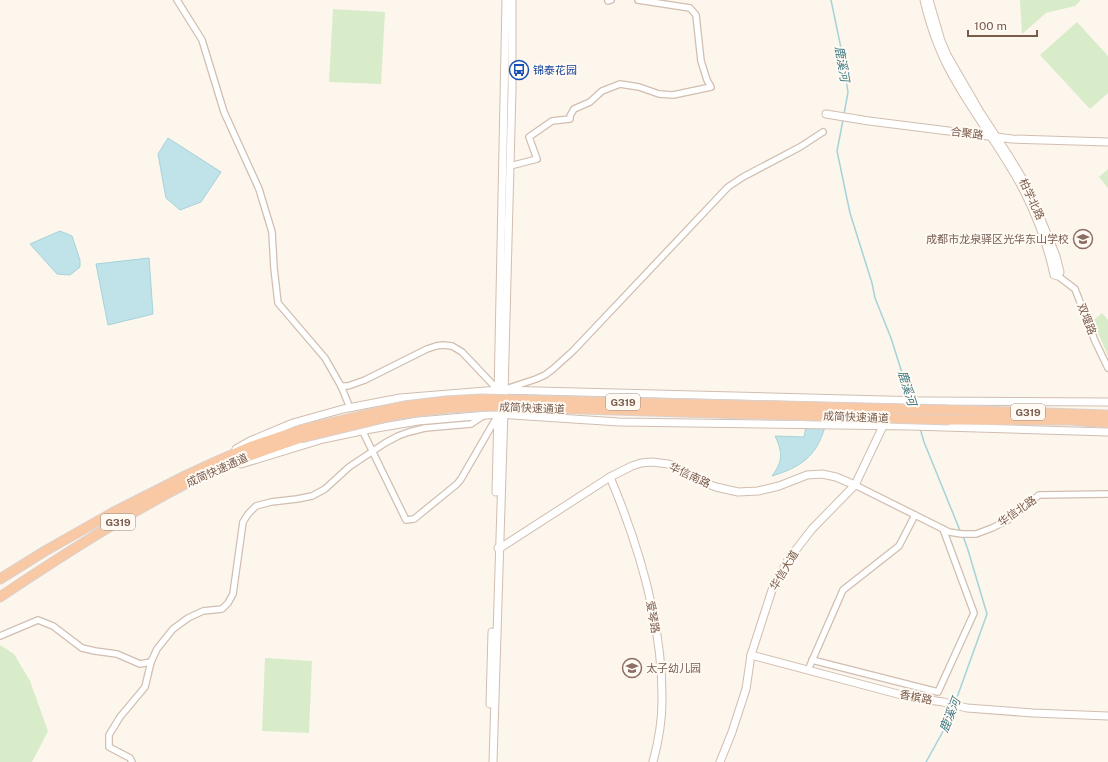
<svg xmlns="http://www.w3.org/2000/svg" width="1108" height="762" font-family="'Public Sans','Noto Sans SC',sans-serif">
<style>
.green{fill:#d8ecc9}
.water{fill:#bfe3e8;stroke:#a5d3da}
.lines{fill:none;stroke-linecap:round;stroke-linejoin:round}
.stream{stroke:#a5d3da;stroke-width:1.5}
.minor-casing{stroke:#d1beb0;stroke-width:8}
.tertiary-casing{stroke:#d1beb0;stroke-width:9}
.trunk-casing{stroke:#dad1cd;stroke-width:11}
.minor{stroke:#fff;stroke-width:5.5}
.tertiary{stroke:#fff;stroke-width:7}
.trunk{stroke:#f9c8a4;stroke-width:9}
.trunk-bridge-casing{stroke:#dad1cd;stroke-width:11;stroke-linecap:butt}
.trunk-bridge{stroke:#f9c8a4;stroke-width:9}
.labels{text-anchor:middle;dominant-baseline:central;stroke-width:4;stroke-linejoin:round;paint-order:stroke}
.shield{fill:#fffaf3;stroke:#a28b7f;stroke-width:1}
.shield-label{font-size:10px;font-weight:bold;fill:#7a5c4d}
.transit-label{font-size:11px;fill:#164399;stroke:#fffaf3;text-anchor:start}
.street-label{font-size:11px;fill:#7a5c4d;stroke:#fffaf3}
.education-label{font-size:11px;fill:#785e54;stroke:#fffaf3;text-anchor:end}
.water-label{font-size:12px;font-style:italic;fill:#437c86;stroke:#fffaf3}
</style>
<rect width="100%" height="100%" fill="#fdf6ec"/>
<g class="green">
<polygon points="1020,0 1081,0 1075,6 1046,13 1022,34"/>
<polygon points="333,9 385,12 381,84 329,82"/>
<polygon points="1077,22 1108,56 1108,93 1090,109 1040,55"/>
<polygon points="1108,169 1108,188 1099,177"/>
<polygon points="1102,313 1108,320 1108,356 1093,321"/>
<polygon points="0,645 14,654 30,681 48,731 32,762 0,762"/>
<polygon points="265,658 312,661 309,733 262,731"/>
</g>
<g class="water">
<polygon points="168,138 221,172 201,202 180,210 166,198 158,154"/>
<polygon points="60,231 72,236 80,260 80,267 70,275 57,274 30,244"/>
<polygon points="149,258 153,314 108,325 96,264"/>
<path d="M806,427H825C816,457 801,467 772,476C783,461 783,453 775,436L804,437Z"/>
</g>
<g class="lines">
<g class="stream">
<polyline points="831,0 841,48 848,92 844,114"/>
<polyline points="843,120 837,151 850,213 872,283 875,298 891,338 910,398"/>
<polyline points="920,428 924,442 961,533"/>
<polyline points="955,703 987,614 968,550 963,536"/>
<polyline points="926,762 946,726 953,706"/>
</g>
<g class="minor-casing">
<g id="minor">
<polyline points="177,0 202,40 224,112 259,189 272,232 274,268 278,303 325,358 341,386 348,403"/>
<polyline points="608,1 611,0"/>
<polyline points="510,166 537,159 529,137 552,121 570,119 570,116 574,109 590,102 602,91 620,84 639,87 659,94 673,95 711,87 707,80 701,61 696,15 690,8 638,0"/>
<polyline points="1058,276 1075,289 1095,341 1108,368"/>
<polyline points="341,386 348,386 365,380 427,349 436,346 443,345 452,346 462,352 498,390"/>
<polyline points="506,389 536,379 545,375 553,369 573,351 728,187 743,177 800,147 823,132"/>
<polyline points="364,434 406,520 414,519 457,484 461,479 498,415"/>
<polyline points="855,485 949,532 962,534 976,534 992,528 1008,520 1039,495 1108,494"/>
<polyline points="0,636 38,620 53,626 82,648 95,651 117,654 140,664 151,662"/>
<polyline points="812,660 938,692 974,613 943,529"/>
<polyline points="808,670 843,590 899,546 915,515"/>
<polyline points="132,762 130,758 109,747 109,735 120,717 145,687 151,662 157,649 173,629 188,618 203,611 222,609 228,603 233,594 243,522 248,514 256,506 271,502 297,499 312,496 325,489 349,467 385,443 398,436 409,432 425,428 471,424 483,416"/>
</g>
</g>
<g class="tertiary-casing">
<g id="tertiary">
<path d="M924,0C931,30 942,59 958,85C979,121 1005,154 1024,191C1037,217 1048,246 1054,275L1058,276L1060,272L1056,256L1036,207L1027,186L1010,158L980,112L947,55L941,41L929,0"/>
<polyline points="826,114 869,121 1012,139 1108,142"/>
<polyline points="498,394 506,0"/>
<polyline points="504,394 512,89 512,0"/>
<polyline points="236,449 250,441 293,423 343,409 400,398 498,390 924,401 1108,402"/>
<polyline points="241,464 323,439 371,429 418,421 498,414 619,422 911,426 1108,432"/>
<path d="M610,477C639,546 663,627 662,702C662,722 658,743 653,762"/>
<polyline points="496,492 498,410"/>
<polyline points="498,548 500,548 610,477 632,466 641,463 652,462 668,464 674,466 702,482 716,487 738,492 758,491 779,486 807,475 822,474 836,477 855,485"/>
<polyline points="751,655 909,697 943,702 967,708 1033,713 1108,716"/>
<polyline points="490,704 492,632"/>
<polyline points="493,762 504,410"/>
<polyline points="720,762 732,732 746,689 751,655 772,590 788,560 812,529 855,485 884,424"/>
</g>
</g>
<g class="trunk-casing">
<g id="trunk">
<polyline points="949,410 1108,415"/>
<polyline points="949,420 1070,420 1108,423"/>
<polyline points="0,579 45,551 112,513 187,475 215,462 252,446 300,430"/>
<path d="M0,597C61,556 123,516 189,482C225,464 263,451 301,438"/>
</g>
</g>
<use href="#minor" class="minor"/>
<use href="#tertiary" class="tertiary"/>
<use href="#trunk" class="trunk"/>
<g class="trunk-bridge-casing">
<g id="trunk-bridge">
<polyline points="300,430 404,406 446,401 481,399 949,410"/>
<polyline points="301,438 400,414 448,408 486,406 949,420"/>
</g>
</g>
<use href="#trunk-bridge" class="trunk-bridge"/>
</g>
<defs>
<g id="bus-ring" transform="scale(1)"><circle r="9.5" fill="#fffaf3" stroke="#1a4fb4" stroke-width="1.5"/><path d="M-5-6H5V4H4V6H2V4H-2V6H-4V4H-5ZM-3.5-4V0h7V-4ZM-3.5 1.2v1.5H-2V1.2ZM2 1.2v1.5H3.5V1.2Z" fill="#1a4fb4"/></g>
<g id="school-ring" transform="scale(1)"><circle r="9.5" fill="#fffaf3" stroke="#8d6e63" stroke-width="1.5"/><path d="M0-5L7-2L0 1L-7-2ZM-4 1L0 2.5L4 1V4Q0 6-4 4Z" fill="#8d6e63"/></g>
</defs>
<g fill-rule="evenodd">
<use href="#bus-ring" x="519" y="70"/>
<use href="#school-ring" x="1083" y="239"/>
<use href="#school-ring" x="632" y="668"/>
</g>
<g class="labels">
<g class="shield">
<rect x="606" y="394" width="34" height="16" rx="3"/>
<rect x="1011" y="404" width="34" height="16" rx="3"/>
<rect x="101" y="514" width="34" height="16" rx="3"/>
</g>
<g class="shield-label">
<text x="623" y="402">G319</text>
<text x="1028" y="412">G319</text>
<text x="118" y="522">G319</text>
</g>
<g class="transit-label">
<text x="533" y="70">锦泰花园</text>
</g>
<g class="street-label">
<text transform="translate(967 133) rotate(7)">合聚路</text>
<text transform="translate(1032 199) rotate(65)">柏学北路</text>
<text transform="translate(1087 319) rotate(69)">双堰路</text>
<text transform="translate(532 408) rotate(2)">成简快速通道</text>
<text transform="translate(856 417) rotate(2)">成简快速通道</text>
<text transform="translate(217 470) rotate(-24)">成简快速通道</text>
<text transform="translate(690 475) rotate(25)">华信南路</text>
<text transform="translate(1017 511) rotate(-35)">华信北路</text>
<text transform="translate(784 570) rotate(-59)">华信大道</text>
<text transform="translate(653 617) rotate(80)">爱琴路</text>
<text transform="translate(916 697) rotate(11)">香槟路</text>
</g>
<g class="education-label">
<text x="1069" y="239">成都市龙泉驿区光华东山学校</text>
<text x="646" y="668" text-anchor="start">太子幼儿园</text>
</g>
<g class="water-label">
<text transform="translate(842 64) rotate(80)">鹿溪河</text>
<text transform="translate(907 388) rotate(73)">鹿溪河</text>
<text transform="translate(950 715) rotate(-68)">鹿溪河</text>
</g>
</g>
<path d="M968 30v6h69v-6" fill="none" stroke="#7a5c4d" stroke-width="2"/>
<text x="974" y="30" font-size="12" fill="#7a5c4d" stroke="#fffaf3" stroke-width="3" paint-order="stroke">100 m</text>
</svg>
